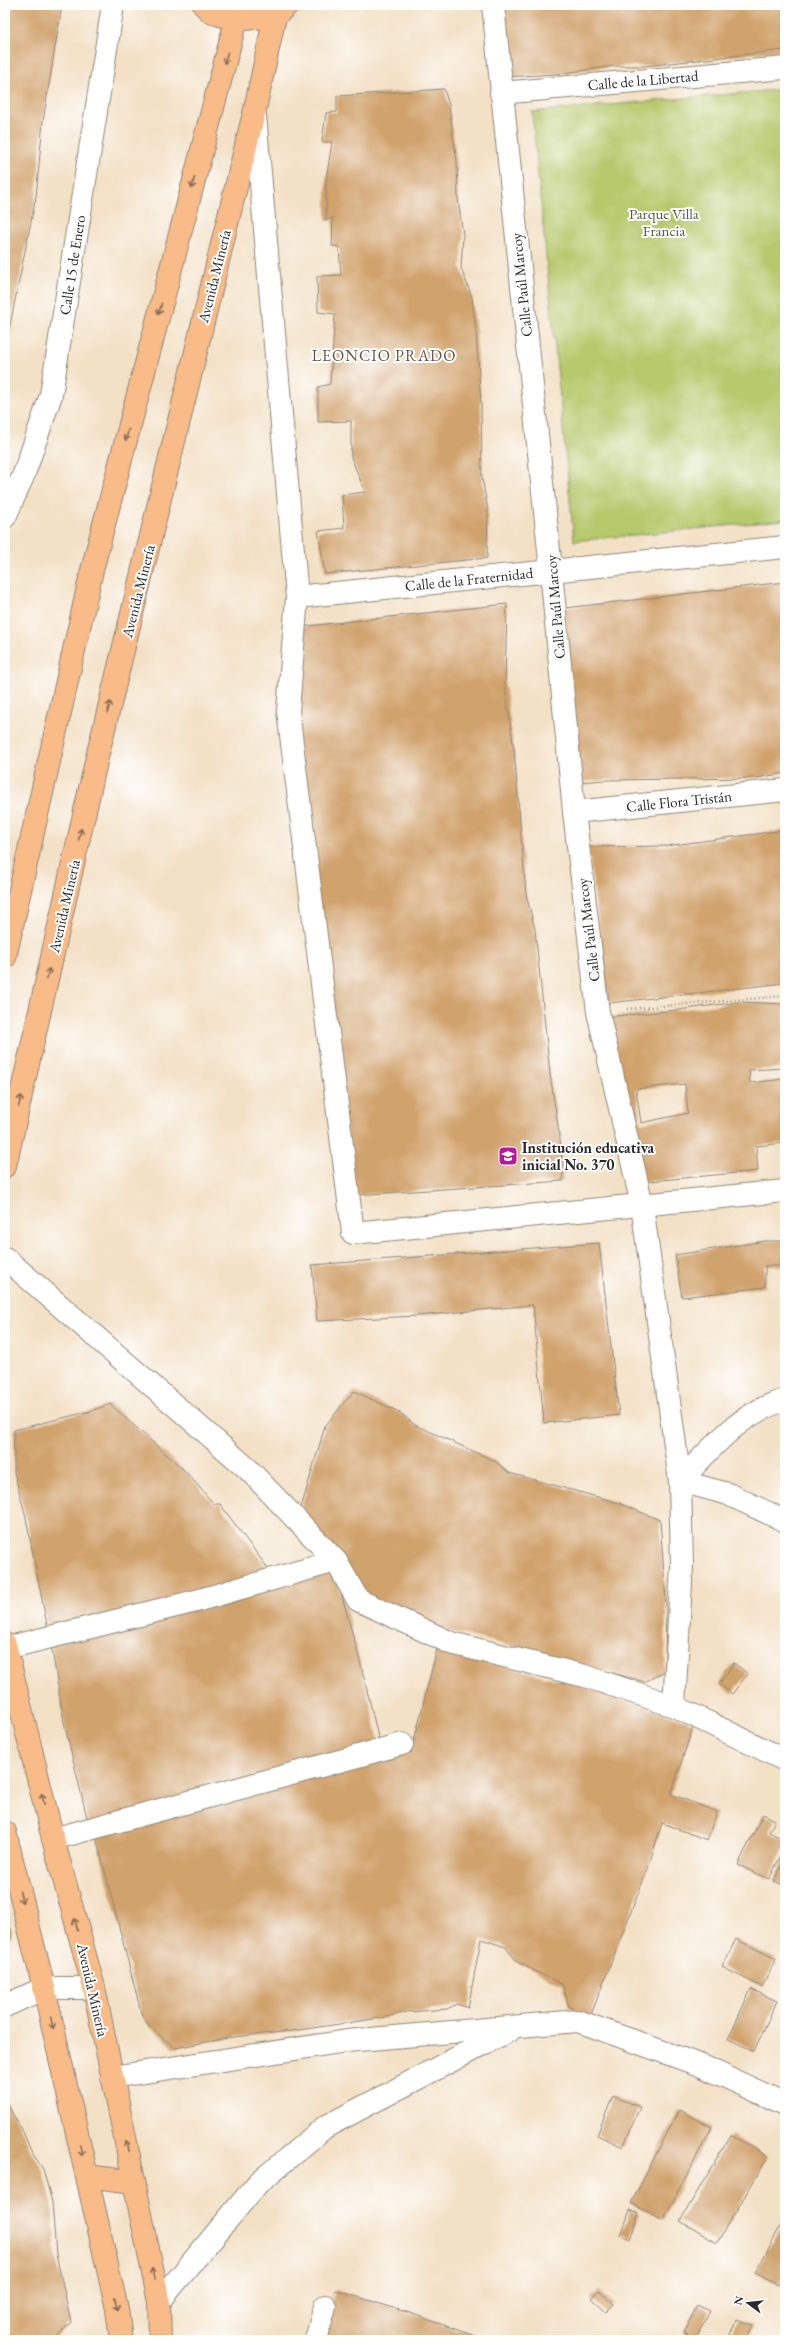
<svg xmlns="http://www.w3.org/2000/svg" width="790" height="2345" font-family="'EB Garamond',serif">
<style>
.green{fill:#b6c96c;stroke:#707a4c}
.building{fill:#d0a26c;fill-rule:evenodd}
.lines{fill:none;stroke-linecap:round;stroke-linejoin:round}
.minor-casing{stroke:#8f8678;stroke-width:24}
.major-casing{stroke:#8f8678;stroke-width:24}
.path{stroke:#8f8678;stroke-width:2.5;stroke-dasharray:1 3;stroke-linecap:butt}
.minor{stroke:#fff;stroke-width:22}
.major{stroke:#f9bc89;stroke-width:22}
.oneway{stroke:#886c55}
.labels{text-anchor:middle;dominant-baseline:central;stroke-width:4;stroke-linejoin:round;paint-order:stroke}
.street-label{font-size:15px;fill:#2b2b2b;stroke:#fff}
.park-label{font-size:15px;fill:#555a3e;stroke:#fff}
.poi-label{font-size:15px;font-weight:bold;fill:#2b2b2b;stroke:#fff;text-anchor:start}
.neighbourhood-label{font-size:16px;letter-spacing:1px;fill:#655542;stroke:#fff}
</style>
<rect width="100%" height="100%" fill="#fff"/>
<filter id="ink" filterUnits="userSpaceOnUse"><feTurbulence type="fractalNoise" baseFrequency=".025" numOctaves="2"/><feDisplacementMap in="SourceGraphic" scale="8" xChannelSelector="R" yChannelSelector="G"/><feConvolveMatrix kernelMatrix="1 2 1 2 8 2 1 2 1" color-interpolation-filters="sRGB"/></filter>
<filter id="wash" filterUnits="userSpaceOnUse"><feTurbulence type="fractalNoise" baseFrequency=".012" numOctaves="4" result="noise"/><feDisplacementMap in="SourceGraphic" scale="16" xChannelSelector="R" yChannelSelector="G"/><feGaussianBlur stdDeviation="0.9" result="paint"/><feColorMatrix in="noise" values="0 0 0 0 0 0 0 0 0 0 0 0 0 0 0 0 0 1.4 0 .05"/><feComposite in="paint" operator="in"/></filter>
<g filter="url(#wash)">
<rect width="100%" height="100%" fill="#f3e1c6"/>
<polygon class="green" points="785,89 785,520 574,541 532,112"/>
<g id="blocks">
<g class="building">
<polygon points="5,5 62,5 43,121 36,197 6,345"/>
<polygon points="498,5 785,5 785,50 645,66 615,66 557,74 506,77"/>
<polygon points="444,89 449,105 457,163 458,199 463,235 461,268 472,297 476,332 481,403 482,478 488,510 487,558 325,574 318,531 344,528 342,495 365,492 351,457 351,421 318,422 318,387 330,384 335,314 318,312 317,276 341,275 339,247 332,246 333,218 326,221 326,180 332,142 322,142 326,113 337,112 337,96"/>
<polygon points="785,582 785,773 756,778 605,780 579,782 565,608"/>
<polygon points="507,604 505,685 514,750 526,894 535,929 550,1074 561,1146 563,1181 354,1195 292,708 299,627"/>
<polygon points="785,830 785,983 609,1003 588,847 666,846"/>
<path d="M739,1002L785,1004V1068L749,1070L750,1083L785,1079V1143L756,1146L758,1171L640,1182L606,1017L678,1010ZM685,1084L688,1113L641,1123L636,1089Z"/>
<polygon points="765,1241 785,1241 785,1266 765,1266 765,1287 682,1297 675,1255"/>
<polygon points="599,1243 619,1415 544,1423 533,1305 417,1316 317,1321 312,1265"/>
<polygon points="354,1391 399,1412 415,1425 495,1461 509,1473 616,1502 660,1520 666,1601 665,1671 645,1682 552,1656 448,1631 366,1596 299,1515 325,1426"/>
<polygon points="110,1404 186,1472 214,1504 220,1504 272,1574 49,1635 25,1513 14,1472 14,1430 91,1411"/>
<polygon points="333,1564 360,1661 380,1745 89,1826 64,1722 50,1638"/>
<polygon points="437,1649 585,1687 694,1723 671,1794 717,1812 707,1840 662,1823 648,1868 590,2017 569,2007 563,1985 517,1962 506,1947 481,1939 468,2008 457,2004 447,2009 407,2012 387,2017 292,2031 233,2037 175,2048 149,2026 142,2016 94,1829 374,1755 411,1753"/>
<polygon points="734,1663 748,1674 732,1694 719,1684"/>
<polygon points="763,1814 775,1820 769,1832 785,1840 785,1847 769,1879 738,1865"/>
<polygon points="785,1857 785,1886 774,1881"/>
<polygon points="5,1910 12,1933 6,1960 5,1960"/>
<polygon points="736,1939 776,1959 762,1987 722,1967"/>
<polygon points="751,1989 777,2001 754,2051 728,2039"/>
<polygon points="613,2096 640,2107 623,2147 597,2135"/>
<polygon points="5,2100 24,2134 32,2153 43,2169 52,2202 56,2254 71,2322 54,2340 16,2340 5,2330"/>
<polygon points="679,2110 712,2127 663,2220 631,2203"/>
<polygon points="731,2135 768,2157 717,2243 680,2221"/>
<polygon points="630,2210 639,2213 630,2239 621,2235"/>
<polygon points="785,2218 785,2272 778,2285 755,2273"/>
<polygon points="335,2290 407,2312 486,2340 321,2340"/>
<polygon points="599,2290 614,2304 606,2312 591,2298"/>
<polygon points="698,2305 710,2311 696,2339 683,2333"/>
<polygon points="737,2319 753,2325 747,2340 729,2340"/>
</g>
</g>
</g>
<g filter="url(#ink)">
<use href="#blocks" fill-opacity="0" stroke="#8f8678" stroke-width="1"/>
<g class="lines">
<g class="minor-casing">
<g id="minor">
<polyline points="493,5 551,570 574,812 598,1012 642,1205 680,1481 682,1565 674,1706"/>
<polyline points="501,93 785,68"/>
<polyline points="255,115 297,597 288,711 353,1233 785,1191"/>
<polyline points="5,517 24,474 51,395 113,5"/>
<polyline points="297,597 785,547"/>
<polyline points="574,812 785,790"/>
<polyline points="5,1258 248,1469 336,1561 358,1600 451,1643 585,1676 674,1706 785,1760"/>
<path d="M680,1481C711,1449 740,1412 785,1400"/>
<polyline points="680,1481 728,1494 785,1521"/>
<polyline points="6,1648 196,1601 336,1561"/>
<polyline points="53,1839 402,1744"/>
<polyline points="5,2006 44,1988 94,1988"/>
<polyline points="112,2077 347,2041 578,2021 702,2066 785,2104"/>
<polyline points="159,2302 258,2183 325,2127 510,2030"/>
<polyline points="316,2340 325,2306"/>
</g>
</g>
<g class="major-casing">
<g id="major">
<polyline points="204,5 211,12 236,20 275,16 287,5"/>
<polyline points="5,957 92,570 236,20"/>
<polyline points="5,1166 98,753 255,109 275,16"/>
<polyline points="5,1644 53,1839 94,1988 159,2302 160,2340"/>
<polyline points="5,1832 44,1988 117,2309 121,2340"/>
<polyline points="87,2176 134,2182"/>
</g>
</g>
<polyline class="path" points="627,1009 785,996"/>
<use href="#minor" class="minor"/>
<use href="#major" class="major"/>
</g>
<defs><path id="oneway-shaft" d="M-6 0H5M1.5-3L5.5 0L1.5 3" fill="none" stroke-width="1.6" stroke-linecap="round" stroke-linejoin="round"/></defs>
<g class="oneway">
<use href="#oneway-shaft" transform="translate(226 58) rotate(105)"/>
<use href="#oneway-shaft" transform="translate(193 183) rotate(105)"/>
<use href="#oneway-shaft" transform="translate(160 309) rotate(105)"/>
<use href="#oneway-shaft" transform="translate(127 435) rotate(105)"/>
<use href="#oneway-shaft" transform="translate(109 707) rotate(-76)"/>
<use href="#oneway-shaft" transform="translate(80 834) rotate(-77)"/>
<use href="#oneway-shaft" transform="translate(48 974) rotate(-77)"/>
<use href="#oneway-shaft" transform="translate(20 1101) rotate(-77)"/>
<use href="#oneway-shaft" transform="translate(43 1799) rotate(-104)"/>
<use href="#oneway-shaft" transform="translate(21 1897) rotate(76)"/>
<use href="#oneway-shaft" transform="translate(76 1924) rotate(-106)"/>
<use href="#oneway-shaft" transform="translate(52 2023) rotate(77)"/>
<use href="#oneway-shaft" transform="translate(127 2146) rotate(-102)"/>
<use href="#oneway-shaft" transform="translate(81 2150) rotate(77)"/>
<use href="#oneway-shaft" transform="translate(153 2274) rotate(-102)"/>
<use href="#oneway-shaft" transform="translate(116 2304) rotate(78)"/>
</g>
</g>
<defs>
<g id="school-square" transform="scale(1)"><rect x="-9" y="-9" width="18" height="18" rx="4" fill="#b5179e" stroke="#fff"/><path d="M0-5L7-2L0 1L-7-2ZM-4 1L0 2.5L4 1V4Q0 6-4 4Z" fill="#fff"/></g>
</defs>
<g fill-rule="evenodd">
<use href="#school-square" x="508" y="1156"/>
</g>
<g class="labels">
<g class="street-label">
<text transform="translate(643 80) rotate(-5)">Calle de la Libertad</text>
<text transform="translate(72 265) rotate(-81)">Calle 15 de Enero</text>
<text transform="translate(214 276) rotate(-76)">Avenida Minería</text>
<text transform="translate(521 285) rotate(-96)">Calle Paúl Marcoy</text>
<text transform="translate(469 579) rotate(-6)">Calle de la Fraternidad</text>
<text transform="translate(138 591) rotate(-76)">Avenida Minería</text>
<text transform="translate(555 607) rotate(-95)">Calle Paúl Marcoy</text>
<text transform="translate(679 801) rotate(-6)">Calle Flora Tristán</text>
<text transform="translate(64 906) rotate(-77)">Avenida Minería</text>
<text transform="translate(588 930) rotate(-97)">Calle Paúl Marcoy</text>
<text transform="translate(93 1990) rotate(77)">Avenida Minería</text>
</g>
<g class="park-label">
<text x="664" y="213">Parque Villa<tspan x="664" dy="17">Francia</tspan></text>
</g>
<g class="poi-label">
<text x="522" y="1147">Institución educativa<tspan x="522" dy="17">inicial No. 370</tspan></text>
</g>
<g class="neighbourhood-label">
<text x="384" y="355">LEONCIO PRADO</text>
</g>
</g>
<rect width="790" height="2345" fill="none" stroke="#fff" stroke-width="20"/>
<g transform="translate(748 2303) rotate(285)" stroke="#ffffff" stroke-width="3" paint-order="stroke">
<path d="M0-3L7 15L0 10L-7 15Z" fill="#2b2b2b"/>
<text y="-6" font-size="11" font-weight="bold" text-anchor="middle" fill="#2b2b2b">N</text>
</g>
</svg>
